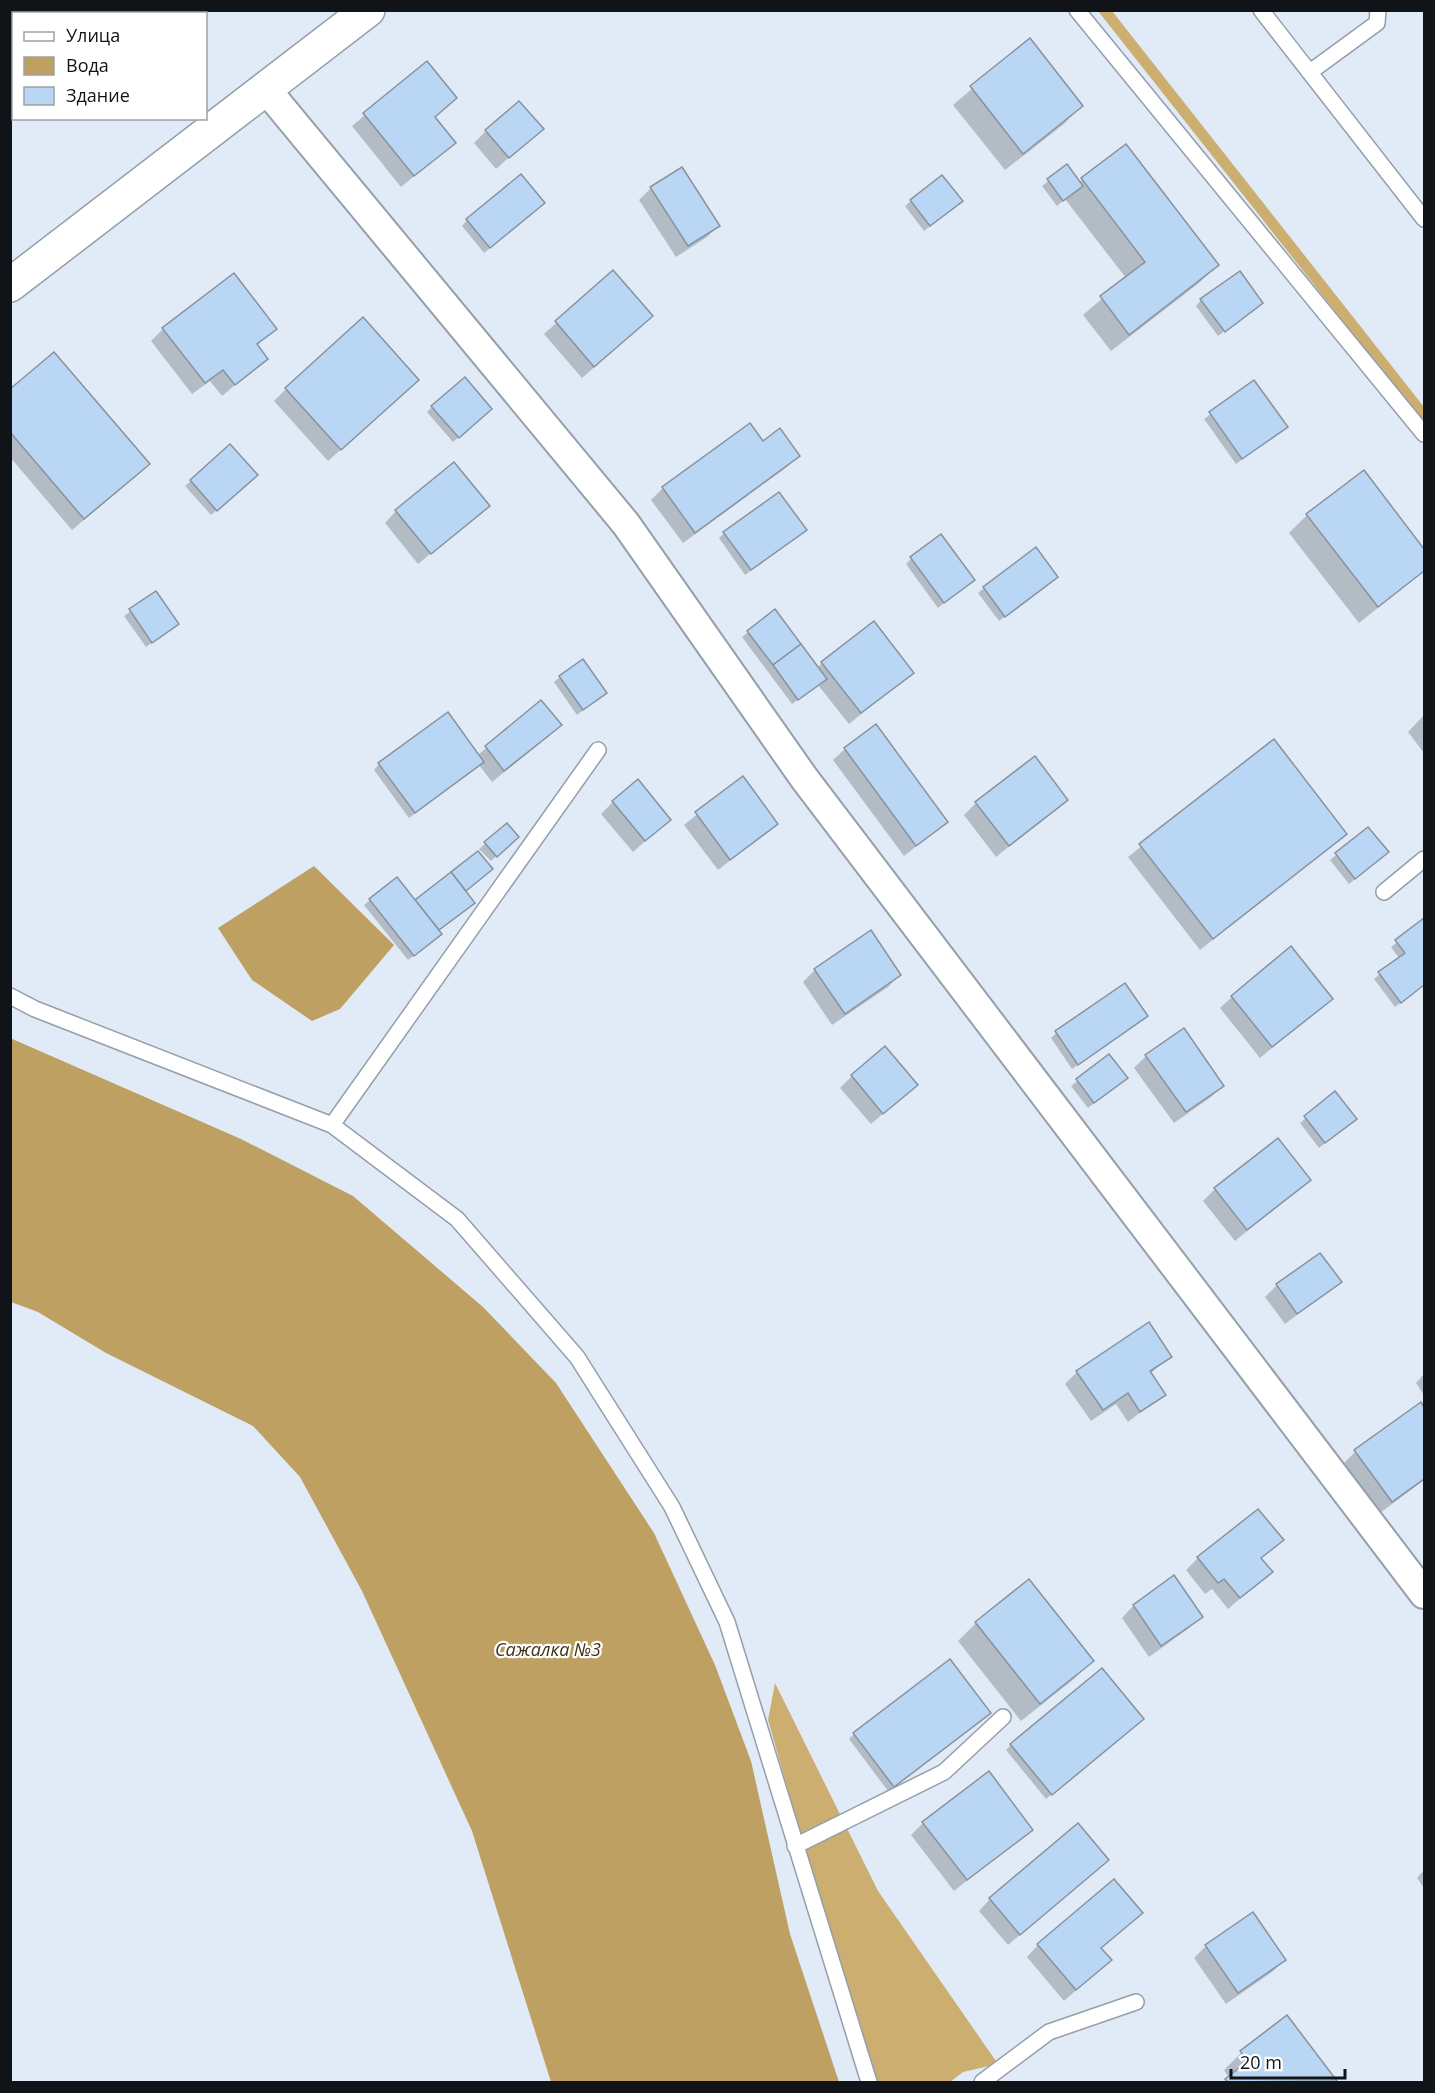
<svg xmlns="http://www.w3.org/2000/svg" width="1435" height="2093" font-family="'Open Sans',sans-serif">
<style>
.forest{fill:#ccae70}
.water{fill:#bea062}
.shadow{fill:#0003}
.building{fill:#b9d7f5;stroke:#88929d;stroke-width:1.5}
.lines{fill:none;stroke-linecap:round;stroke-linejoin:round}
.lane-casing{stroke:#949faa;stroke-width:18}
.street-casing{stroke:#949faa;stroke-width:32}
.secondary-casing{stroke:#949faa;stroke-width:36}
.lane{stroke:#fff;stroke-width:15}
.street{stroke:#fff;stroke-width:28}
.secondary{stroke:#fff;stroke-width:33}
.labels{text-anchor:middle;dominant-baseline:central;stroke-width:4.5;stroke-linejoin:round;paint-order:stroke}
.water-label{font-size:18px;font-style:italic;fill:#403216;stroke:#fff}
</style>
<rect width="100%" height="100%" fill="#e0ebf7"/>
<g class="forest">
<polygon points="1098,11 1112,11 1424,407 1424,424"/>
<polygon points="775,1683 878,1891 998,2064 963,2072 950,2082 876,2082 815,1885 768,1720"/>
</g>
<g class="water">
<polygon points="314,866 394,945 340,1009 312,1021 252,980 218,928"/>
<polygon points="10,1038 241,1139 353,1196 483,1307 556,1383 654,1533 715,1665 751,1761 790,1934 839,2082 551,2082 472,1831 362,1591 300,1477 253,1426 106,1353 38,1312 11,1302"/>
</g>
<g class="shadow">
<polygon points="1029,40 1081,106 1064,124 1005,170 953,105"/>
<polygon points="427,63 455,98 434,118 454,143 401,187 352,126"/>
<polygon points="541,129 496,169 474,143 486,131"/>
<polygon points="1126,146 1217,265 1199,283 1111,351 1083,315 1126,278 1065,199 1057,206 1042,186 1067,166 1078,183"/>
<polygon points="651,188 719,225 707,237 676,257 639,200"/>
<polygon points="911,201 955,206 924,231 905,206"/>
<polygon points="538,209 484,253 462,226 467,220"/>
<polygon points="613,272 639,328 582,378 544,334"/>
<polygon points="1201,300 1261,303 1218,336 1196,306"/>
<polygon points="163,329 275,329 256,346 266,359 222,396 210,381 192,394 151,341"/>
<polygon points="1254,382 1286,427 1236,464 1204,419"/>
<polygon points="286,389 405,392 328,461 274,401"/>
<polygon points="10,391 136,476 72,530 10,457"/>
<polygon points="432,407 485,414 453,442 427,412"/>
<polygon points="763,443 798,455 787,467 683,543 651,500 663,488"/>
<polygon points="1363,472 1424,551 1424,571 1359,623 1289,533 1307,515"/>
<polygon points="191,481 251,481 211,515 185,486"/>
<polygon points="488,506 418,564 385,523 396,511"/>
<polygon points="724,533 799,535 745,575 719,538"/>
<polygon points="911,559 973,580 938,608 906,564"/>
<polygon points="1056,577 999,621 978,593 984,588"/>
<polygon points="155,593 177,624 146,647 124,616"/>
<polygon points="748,632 817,668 822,663 912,673 849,724 818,685 792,704 742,637"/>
<polygon points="560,677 605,693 577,715 554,682"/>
<polygon points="541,702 560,725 548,737 492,782 479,765 409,818 374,770 379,764 478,755"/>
<polygon points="1424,715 1424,753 1408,732"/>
<polygon points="1273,741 1345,834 1200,950 1128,857"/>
<polygon points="845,749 947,822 904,856 833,760"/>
<polygon points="742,778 776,824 718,870 684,825"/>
<polygon points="1066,800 996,857 964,815 976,803"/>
<polygon points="613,802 669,820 633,852 601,814"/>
<polygon points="507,825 517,837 491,861 479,849"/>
<polygon points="1368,829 1381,858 1349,884 1330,860"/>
<polygon points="478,853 486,875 464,892 467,908 438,931 435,940 408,960 364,905 397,879 415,903"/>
<polygon points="1424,920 1424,985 1395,1007 1374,979 1399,958 1391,947"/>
<polygon points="815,970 899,975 888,987 832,1025 803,982"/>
<polygon points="1232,997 1331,999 1260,1058 1220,1008"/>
<polygon points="1146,1016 1072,1069 1051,1038 1056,1033"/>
<polygon points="1109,1056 1126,1078 1088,1108 1071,1086"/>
<polygon points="1146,1056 1222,1086 1211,1097 1174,1123 1134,1068"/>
<polygon points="852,1076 916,1085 871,1124 840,1088"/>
<polygon points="1335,1094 1349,1124 1319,1148 1300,1123"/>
<polygon points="1309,1180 1235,1241 1203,1201 1215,1189"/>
<polygon points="1340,1282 1285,1324 1265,1297 1277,1285"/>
<polygon points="1170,1356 1150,1374 1164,1394 1128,1422 1116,1404 1091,1421 1065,1384 1077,1372"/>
<polygon points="1424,1374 1424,1395 1416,1383"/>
<polygon points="1420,1404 1424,1410 1424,1480 1380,1513 1344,1463 1355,1452"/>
<polygon points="1282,1540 1261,1559 1271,1572 1228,1609 1212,1589 1205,1594 1186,1570 1198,1558"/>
<polygon points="1174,1577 1201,1616 1189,1628 1149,1657 1122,1618 1133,1606"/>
<polygon points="976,1623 1092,1661 1074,1679 1021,1721 958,1641"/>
<polygon points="984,1718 888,1791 849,1739 854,1734"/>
<polygon points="1137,1724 1046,1799 1006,1750 1011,1745"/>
<polygon points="923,1823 1031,1829 954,1891 911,1835"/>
<polygon points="1107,1860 1008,1945 979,1911 990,1899"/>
<polygon points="1424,1870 1424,1888 1417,1878"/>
<polygon points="1252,1914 1284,1960 1272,1972 1226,2004 1194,1958 1206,1946"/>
<polygon points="1038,1945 1110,1960 1064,2001 1027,1957"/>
<polygon points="1241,2053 1335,2080 1224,2082 1229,2078 1224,2070"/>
</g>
<g class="building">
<polygon points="1030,38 1083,106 1023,154 970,86"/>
<polygon points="427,61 457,98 435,117 456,143 414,176 363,113"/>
<polygon points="519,101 544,129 509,158 485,130"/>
<polygon points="1126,144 1219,265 1129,335 1100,296 1145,262 1081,178"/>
<polygon points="1067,164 1083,186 1063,201 1047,179"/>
<polygon points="682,167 720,226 688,246 650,187"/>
<polygon points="521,174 545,203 490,248 466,219"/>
<polygon points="942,175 963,201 930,226 910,200"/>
<polygon points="613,270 653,316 594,367 555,321"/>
<polygon points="1240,271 1263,303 1225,332 1200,299"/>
<polygon points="234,273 277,329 257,344 268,359 235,385 223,370 205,383 162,328"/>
<polygon points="363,317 419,380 341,450 285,388"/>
<polygon points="54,352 150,464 84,519 10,432 10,389"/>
<polygon points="465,377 492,409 459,438 431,406"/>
<polygon points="1254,380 1288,427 1242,459 1209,412"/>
<polygon points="750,423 763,441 780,428 800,456 695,533 662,487"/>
<polygon points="230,444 258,475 217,511 190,480"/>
<polygon points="454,462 490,506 431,554 395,510"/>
<polygon points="1364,470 1424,549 1424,571 1378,607 1306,514"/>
<polygon points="779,492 807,530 751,570 723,532"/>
<polygon points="941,534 975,580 944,603 910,557"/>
<polygon points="1036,547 1058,577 1005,617 983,587"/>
<polygon points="156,591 179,624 152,643 129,609"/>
<polygon points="775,609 801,644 773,665 747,631"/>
<polygon points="874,621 914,673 861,713 821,662"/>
<polygon points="801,644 827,679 798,700 773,665"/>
<polygon points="583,659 607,693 583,710 559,676"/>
<polygon points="541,700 562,725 504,771 485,746"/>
<polygon points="448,712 484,762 415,813 378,763"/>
<polygon points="876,724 948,822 916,846 844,748"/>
<polygon points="1274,739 1347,834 1213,939 1139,844"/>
<polygon points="1035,756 1068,800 1009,846 975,802"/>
<polygon points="743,776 778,824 730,860 695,812"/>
<polygon points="638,779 671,820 645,841 612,801"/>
<polygon points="507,823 519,837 497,857 484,842"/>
<polygon points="1368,827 1389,852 1355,879 1335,853"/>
<polygon points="478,851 493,869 466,891 451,872"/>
<polygon points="451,872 475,903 439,930 415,900"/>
<polygon points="397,877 442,934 414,956 369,899"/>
<polygon points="1424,918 1424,985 1401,1003 1378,972 1405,953 1395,940"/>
<polygon points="871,930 901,975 845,1014 814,969"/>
<polygon points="1291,946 1333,999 1272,1047 1231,996"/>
<polygon points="1125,983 1148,1016 1078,1065 1055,1031"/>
<polygon points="1184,1028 1224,1086 1186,1112 1145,1055"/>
<polygon points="885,1046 918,1085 883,1114 851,1075"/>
<polygon points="1109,1054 1128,1078 1094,1103 1076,1079"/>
<polygon points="1335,1091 1357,1119 1325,1143 1304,1116"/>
<polygon points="1278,1138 1311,1180 1247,1230 1214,1188"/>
<polygon points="1320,1253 1342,1282 1297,1314 1276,1284"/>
<polygon points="1149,1322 1172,1357 1150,1371 1166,1395 1140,1412 1128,1393 1103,1410 1076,1371"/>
<polygon points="1421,1402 1424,1407 1424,1479 1392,1502 1354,1450"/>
<polygon points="1258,1509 1284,1540 1261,1558 1273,1572 1240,1598 1224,1579 1218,1583 1197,1557"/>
<polygon points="1174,1575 1203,1617 1161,1646 1133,1605"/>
<polygon points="1029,1579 1094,1661 1040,1704 975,1622"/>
<polygon points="950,1659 991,1713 894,1787 853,1733"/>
<polygon points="1102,1668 1144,1719 1052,1795 1010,1744"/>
<polygon points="989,1771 1033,1830 967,1880 922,1822"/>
<polygon points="1078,1823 1109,1860 1020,1935 989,1898"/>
<polygon points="1114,1879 1143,1913 1101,1948 1112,1960 1076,1990 1037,1944"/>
<polygon points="1253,1912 1286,1960 1238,1993 1205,1945"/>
<polygon points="1287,2015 1337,2081 1228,2082 1225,2079 1248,2061 1240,2051"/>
</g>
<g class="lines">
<g class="lane-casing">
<g id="lane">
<polyline points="1077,10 1424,434"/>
<polyline points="1261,10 1424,219"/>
<polyline points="1310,72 1377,23 1378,10"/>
<polyline points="1384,892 1424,859"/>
<polyline points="10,996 35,1009 332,1125 457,1219 577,1357 672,1507 727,1622 869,2082"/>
<polyline points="332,1125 598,750"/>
<polyline points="795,1846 944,1772 1003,1717"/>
<polyline points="982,2082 1049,2032 1136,2002"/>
</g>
</g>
<g class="street-casing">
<polyline id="street" points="265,88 626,524 804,778 1424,1594"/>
</g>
<g class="secondary-casing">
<polyline id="secondary" points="10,285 368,10"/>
</g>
<use href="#lane" class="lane"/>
<use href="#street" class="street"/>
<use href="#secondary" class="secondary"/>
</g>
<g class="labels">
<g class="water-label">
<text x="548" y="1649">Сажалка №3</text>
</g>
</g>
<rect width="1435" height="2093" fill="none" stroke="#101317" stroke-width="24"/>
<rect x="12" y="12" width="195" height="108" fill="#ffffff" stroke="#9fa1a2" stroke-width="1.5"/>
<rect x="24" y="32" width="30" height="9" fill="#ffffff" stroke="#9fa1a2" stroke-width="1.5"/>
<text x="66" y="42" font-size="18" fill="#101317">Улица</text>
<rect x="24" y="57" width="30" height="18" fill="#bea062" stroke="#9fa1a2" stroke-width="1.5"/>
<text x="66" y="72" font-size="18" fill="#101317">Вода</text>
<rect x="24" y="87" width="30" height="18" fill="#b9d7f5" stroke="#9fa1a2" stroke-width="1.5"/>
<text x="66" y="102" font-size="18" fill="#101317">Здание</text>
<path d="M1231 2069v9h114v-9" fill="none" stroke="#101317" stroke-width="3"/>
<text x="1240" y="2069" font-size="18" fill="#101317" stroke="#ffffff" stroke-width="4.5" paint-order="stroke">20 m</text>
</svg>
